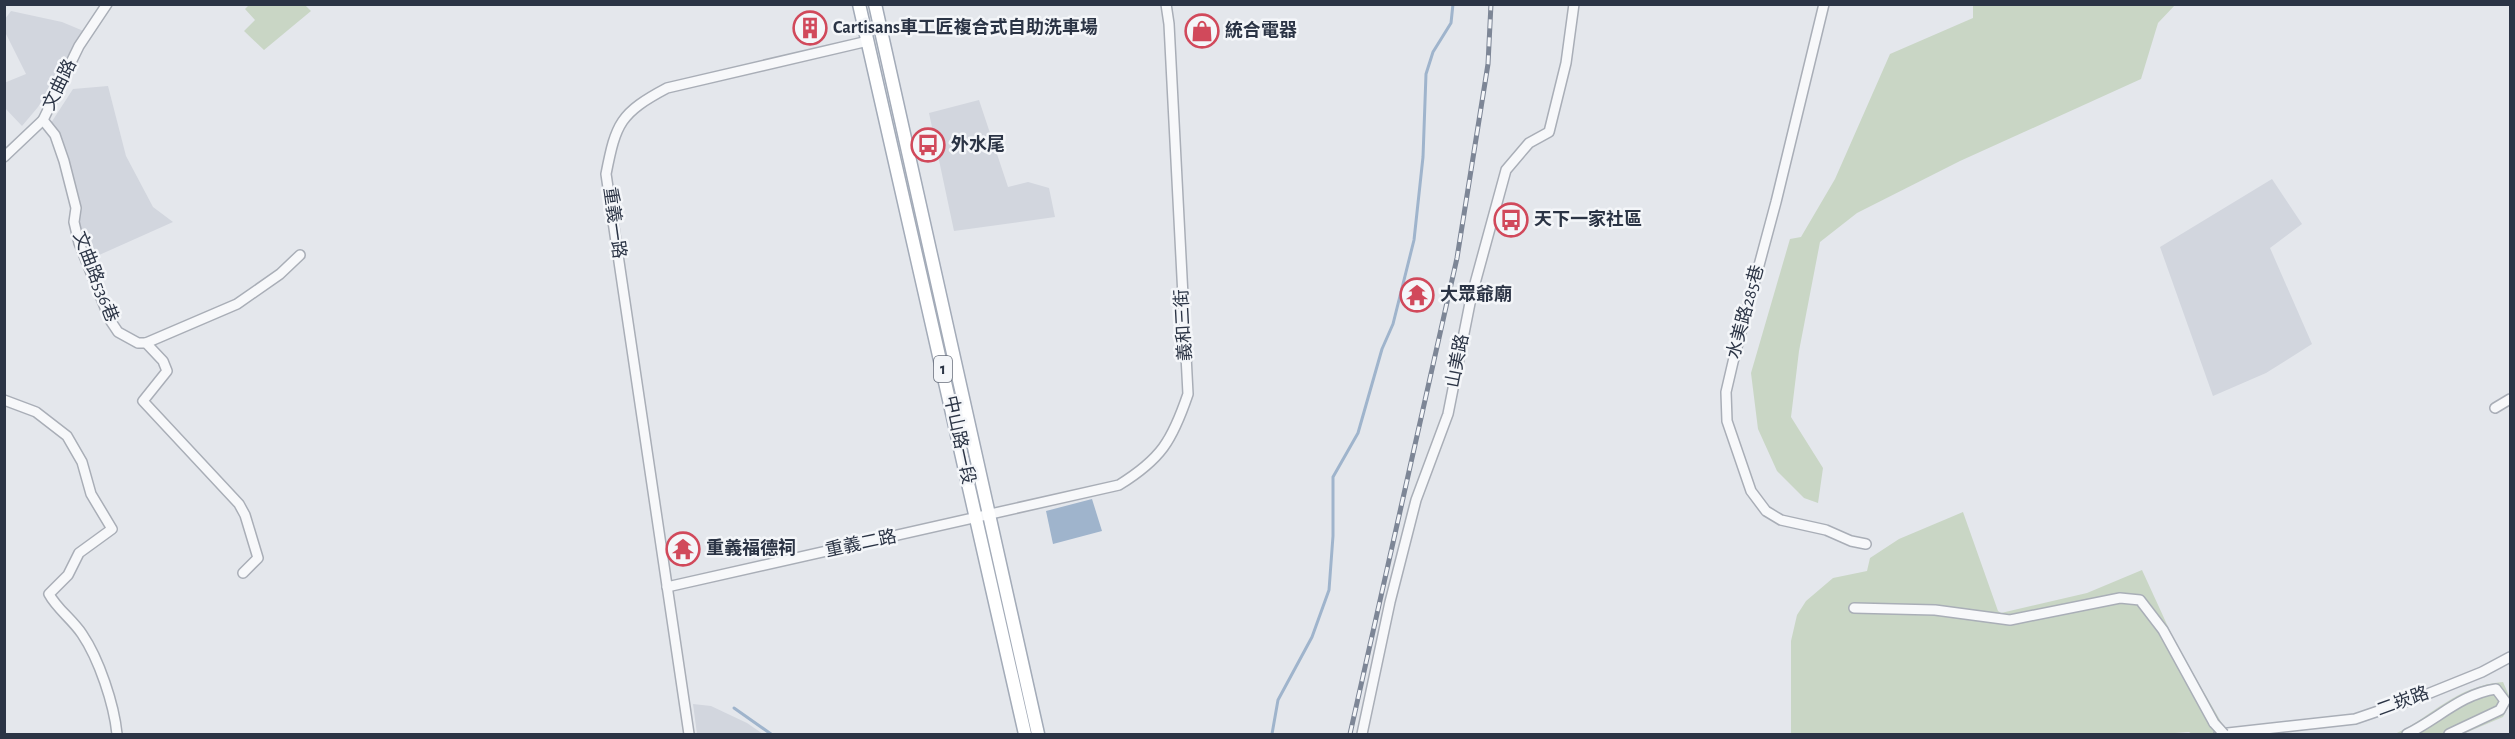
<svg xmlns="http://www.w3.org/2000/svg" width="2515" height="739" font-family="'Alegreya Sans','Noto Sans TC',sans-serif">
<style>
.built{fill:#d2d6de}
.green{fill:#c9d6c5}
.water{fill:#9fb4cc}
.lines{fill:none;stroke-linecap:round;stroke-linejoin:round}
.stream{stroke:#9fb4cc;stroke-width:3}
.minor-casing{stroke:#a9aeb7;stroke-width:12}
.major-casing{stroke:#a3abb8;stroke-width:15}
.minor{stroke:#f7f8fa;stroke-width:9}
.major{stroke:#fff;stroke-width:12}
.rail-casing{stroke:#7d8696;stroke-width:5}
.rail{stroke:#f4f6f9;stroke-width:3;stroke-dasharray:9;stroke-linecap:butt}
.minor-bridge-casing{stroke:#a9aeb7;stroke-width:12;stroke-linecap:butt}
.minor-bridge{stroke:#f7f8fa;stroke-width:9}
.labels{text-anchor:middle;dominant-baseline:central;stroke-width:5;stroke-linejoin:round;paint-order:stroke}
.shield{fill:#f4f6f9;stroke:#676e7b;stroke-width:1.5}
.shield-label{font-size:16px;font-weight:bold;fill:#2b3445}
.poi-label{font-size:18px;font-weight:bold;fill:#2b3445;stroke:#f4f6f9;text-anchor:start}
.street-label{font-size:18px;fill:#2b3445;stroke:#f4f6f9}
</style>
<rect width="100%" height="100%" fill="#e4e7ec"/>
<g class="built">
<polygon points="11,11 62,22 86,32 38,107 22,126 5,108 4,83 26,74 5,32 5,19"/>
<polygon points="108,86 126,156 153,207 173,222 88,260 75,234 77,212 74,184 49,126 73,89"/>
<polygon points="979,100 1008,187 1028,182 1049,188 1055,217 954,231 929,113"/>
<polygon points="2272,179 2302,224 2270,248 2312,344 2266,373 2213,396 2160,247"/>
<polygon points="693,704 711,706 747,723 763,734 697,734"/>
</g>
<g class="green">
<polygon points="249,5 305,5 311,11 264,50 244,31 255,20 245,9"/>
<polygon points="1973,5 2175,5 2158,23 2141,79 1960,161 1857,213 1820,242 1799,351 1791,417 1823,468 1818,503 1804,498 1777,471 1758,429 1751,373 1790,239 1801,237 1835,179 1890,54 1973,18"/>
<polygon points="1963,512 1998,611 2001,613 2087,593 2142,570 2175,642 2228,734 2192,734 2189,732 2161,734 1791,734 1791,641 1797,615 1806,601 1833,578 1867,571 1870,558 1899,539"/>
<path d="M2503,682L2510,698V704L2503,717L2463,734H2395C2435,715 2455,686 2503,682Z"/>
</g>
<polygon class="water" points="1092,499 1102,531 1053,544 1046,511"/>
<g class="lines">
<g class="stream">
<polyline points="734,708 771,734"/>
<polyline points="1272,734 1278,700 1312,637 1329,590 1333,536 1333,477 1358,433 1382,349 1393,324 1414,240 1423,157 1426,74 1433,52 1451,23 1453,4"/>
</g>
<g class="minor-casing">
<g id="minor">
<polyline points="1824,4 1776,202 1733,362 1726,392 1727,421 1751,491 1766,511 1781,520 1826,530 1851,541 1866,544"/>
<polyline points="43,120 55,135 64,161 76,208 74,222 79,243 110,320 118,332 138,343 146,343 163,361 167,371 143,401 239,504 245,515 258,558 243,573"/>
<polyline points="4,157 43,120 79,46 107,4"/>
<polyline points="146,343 237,304 280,274 300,255"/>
<path d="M4,400L36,412L67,436L82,462L91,494L112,529L79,553L68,575L49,594C57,609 72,619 82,634C99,659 114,704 117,734"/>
<polyline points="2495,408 2510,399"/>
<path d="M667,587L1119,485C1161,459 1172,441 1188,394L1169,24L1166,4"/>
<polyline points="1854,608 1935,610 2010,620 2120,598 2140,600 2163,630 2214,723"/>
<path d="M689,734L606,174C616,123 620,113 667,88L868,41"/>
<polyline points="1362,734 1390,602 1416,500 1448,414 1471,298 1506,170 1529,143 1549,132 1566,63 1574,4"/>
<polyline points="2219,734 2355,719 2425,695 2482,672 2510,657"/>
<path d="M2407,734C2438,719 2461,694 2496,689L2505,701L2500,710L2449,734"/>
</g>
</g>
<g class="major-casing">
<g id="major">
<polyline points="859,4 1025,734"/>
<polyline points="875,4 1038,734"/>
</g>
</g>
<use href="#minor" class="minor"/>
<use href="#major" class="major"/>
<g class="rail-casing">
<polyline id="rail" points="1350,734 1457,258 1488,64 1491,4"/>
</g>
<use href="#rail" class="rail"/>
<g class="minor-bridge-casing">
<polyline id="minor-bridge" points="2214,723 2224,734"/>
</g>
<use href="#minor-bridge" class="minor-bridge"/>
</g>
<defs>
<g id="building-ring" transform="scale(1.725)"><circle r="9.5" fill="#f4f6f9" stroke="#d1495b" stroke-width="1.5"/><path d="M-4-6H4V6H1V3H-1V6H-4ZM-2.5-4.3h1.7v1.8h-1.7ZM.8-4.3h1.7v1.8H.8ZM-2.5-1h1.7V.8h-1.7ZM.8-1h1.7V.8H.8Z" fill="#d1495b"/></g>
<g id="shop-ring" transform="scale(1.725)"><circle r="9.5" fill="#f4f6f9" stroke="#d1495b" stroke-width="1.5"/><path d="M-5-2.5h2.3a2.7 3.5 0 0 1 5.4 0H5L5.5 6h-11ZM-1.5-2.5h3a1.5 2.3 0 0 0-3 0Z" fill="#d1495b"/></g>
<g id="bus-ring" transform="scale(1.725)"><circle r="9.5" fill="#f4f6f9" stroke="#d1495b" stroke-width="1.5"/><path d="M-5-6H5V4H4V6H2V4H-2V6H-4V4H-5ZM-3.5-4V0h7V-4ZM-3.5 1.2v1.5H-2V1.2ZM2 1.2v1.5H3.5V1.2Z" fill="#d1495b"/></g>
<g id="temple-ring" transform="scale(1.725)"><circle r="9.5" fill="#f4f6f9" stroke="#d1495b" stroke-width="1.5"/><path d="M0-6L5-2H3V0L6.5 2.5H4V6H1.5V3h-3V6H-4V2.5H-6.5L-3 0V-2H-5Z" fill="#d1495b"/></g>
</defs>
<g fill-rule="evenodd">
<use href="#building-ring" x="810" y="28"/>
<use href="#shop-ring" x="1202" y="31"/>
<use href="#bus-ring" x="928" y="145"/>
<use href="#bus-ring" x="1511" y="220"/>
<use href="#temple-ring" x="1417" y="295"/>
<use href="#temple-ring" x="683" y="549"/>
</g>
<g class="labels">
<rect class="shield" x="934" y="356" width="18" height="26" rx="4.5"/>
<g class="shield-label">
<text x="943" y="369">1</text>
</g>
<g class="poi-label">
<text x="833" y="28">Cartisans車工匠複合式自助洗車場</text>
<text x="1225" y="31">統合電器</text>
<text x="951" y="145">外水尾</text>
<text x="1534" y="220">天下一家社區</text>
<text x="1440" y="295">大眾爺廟</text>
<text x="706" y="549">重義福德祠</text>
</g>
<g class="street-label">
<text transform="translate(60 85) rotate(-64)">文曲路</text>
<text transform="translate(614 223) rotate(82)">重義一路</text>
<text transform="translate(95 277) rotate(69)">文曲路536巷</text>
<text transform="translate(1746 312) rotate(-75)">水美路285巷</text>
<text transform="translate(1184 325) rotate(-93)">義和三街</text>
<text transform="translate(1458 361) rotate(-79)">山美路</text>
<text transform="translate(959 440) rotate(78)">中山路一段</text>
<text transform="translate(861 544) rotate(-12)">重義二路</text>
<text transform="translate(2403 702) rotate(-20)">二崁路</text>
</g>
</g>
<rect width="2515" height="739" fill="none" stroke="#2b3445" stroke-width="12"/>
</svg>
